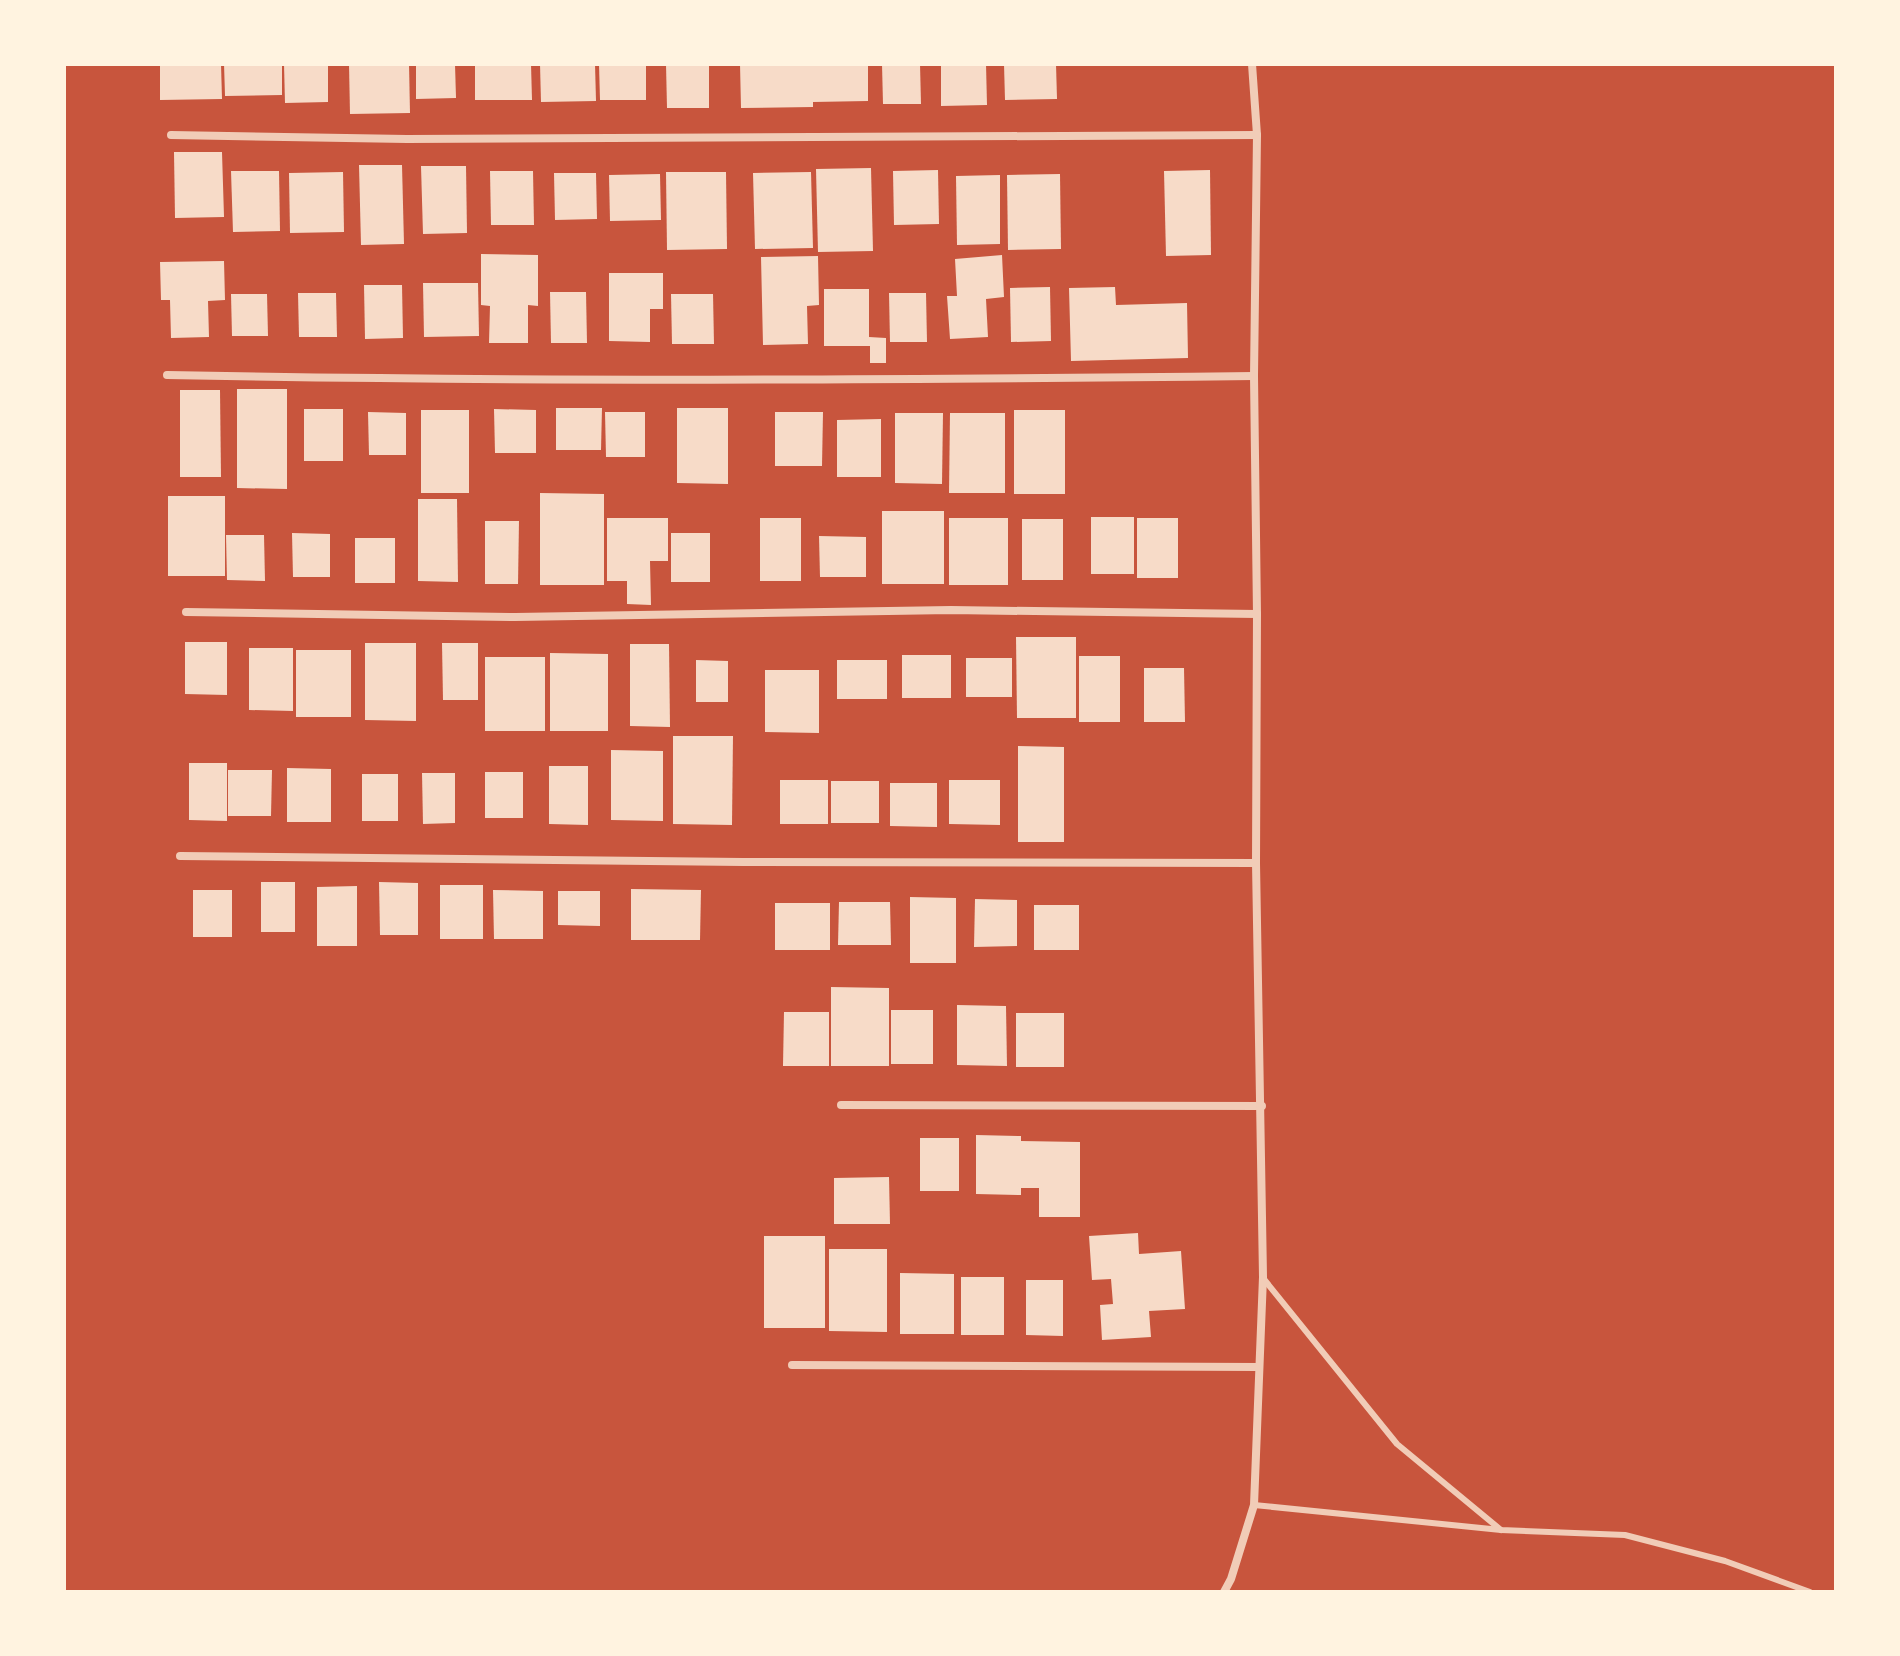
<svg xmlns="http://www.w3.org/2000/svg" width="1900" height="1656" font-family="'Roboto Condensed',sans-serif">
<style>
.building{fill:#f7dbc8}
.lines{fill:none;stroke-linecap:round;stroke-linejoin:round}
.service{stroke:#f1ccb7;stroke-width:6}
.minor{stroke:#f1ccb7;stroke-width:8}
</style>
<rect width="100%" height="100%" fill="#c8553d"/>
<g class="building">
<polygon points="160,64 221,64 222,99 160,100"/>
<polygon points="224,64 282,64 282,95 225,96"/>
<polygon points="284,64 328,64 328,102 285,103"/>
<polygon points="349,64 409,64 410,113 350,114"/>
<polygon points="416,64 455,64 456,98 416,99"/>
<polygon points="475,64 531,64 532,100 475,100"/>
<polygon points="540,64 595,64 596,101 541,102"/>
<polygon points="599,64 646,64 646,100 600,100"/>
<polygon points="666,64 709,64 709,108 667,108"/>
<polygon points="740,64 868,64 868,101 813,102 813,107 741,108"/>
<polygon points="882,64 920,64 921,104 883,104"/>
<polygon points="941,64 986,64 987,105 941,106"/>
<polygon points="1004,64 1056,64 1057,99 1005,100"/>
<polygon points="174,152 222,152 224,217 175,218"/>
<polygon points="359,165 402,165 404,244 361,245"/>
<polygon points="421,166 466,166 467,233 423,234"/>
<polygon points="871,168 873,251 818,252 816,169"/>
<polygon points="938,170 939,224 894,225 893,171"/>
<polygon points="1210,170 1211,255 1166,256 1164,171"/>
<polygon points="231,171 279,171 280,231 233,232"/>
<polygon points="490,171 533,171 534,225 491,225"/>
<polygon points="343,172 344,232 290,233 289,173"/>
<polygon points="666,172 726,172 727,249 667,250"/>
<polygon points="811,172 813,248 755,249 753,173"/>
<polygon points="554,173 596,173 597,219 555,220"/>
<polygon points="660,174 661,220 610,221 609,175"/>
<polygon points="1060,174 1061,249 1008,250 1007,175"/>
<polygon points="1000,175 1000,244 957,245 956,176"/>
<polygon points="481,254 538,255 538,306 528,305 528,343 489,343 490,306 481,305"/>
<polygon points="1002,255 1004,297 986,299 988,337 950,339 947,296 957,296 955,259"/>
<polygon points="818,256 819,305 807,306 808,344 763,345 761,257"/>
<polygon points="224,261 225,300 208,301 209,337 171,338 170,300 161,300 160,262"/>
<polygon points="609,273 663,273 663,309 650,309 650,342 609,341"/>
<polygon points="423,283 478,283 479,336 424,337"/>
<polygon points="364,285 402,285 403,338 365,339"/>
<polygon points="1050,287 1051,341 1011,342 1010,288"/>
<polygon points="1115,287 1116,305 1187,303 1188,358 1071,361 1069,288"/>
<polygon points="824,289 869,289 869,337 886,338 886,363 870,363 870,346 824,346"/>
<polygon points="550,292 586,292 587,343 551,343"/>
<polygon points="298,293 336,293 337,337 299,337"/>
<polygon points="889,293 926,293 927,342 890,342"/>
<polygon points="231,294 267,294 268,336 232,336"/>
<polygon points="671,294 713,294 714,344 672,344"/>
<polygon points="237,389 287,389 287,489 237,488"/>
<polygon points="180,390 220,390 221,477 180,477"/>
<polygon points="556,408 602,408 601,450 556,450"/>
<polygon points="677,408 728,408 728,484 677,483"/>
<rect x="304" y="409" width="39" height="52"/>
<polygon points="494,409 536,410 536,453 495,453"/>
<rect x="421" y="410" width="48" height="83"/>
<rect x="1014" y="410" width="51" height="84"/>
<polygon points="368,412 406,413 406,455 369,455"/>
<polygon points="605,412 645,412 645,457 606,457"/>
<polygon points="775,412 823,412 822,466 775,466"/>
<polygon points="895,413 943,413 942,484 895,483"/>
<polygon points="950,413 1005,413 1005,493 949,493"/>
<polygon points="881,419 881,477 837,477 837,420"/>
<polygon points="540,493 604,494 604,585 540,585"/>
<rect x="168" y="496" width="57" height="80"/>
<polygon points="418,499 457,499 458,582 418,581"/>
<rect x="882" y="511" width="62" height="73"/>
<rect x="1091" y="517" width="43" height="57"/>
<polygon points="607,518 668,518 668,561 650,561 651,605 627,604 627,581 607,581"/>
<rect x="760" y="518" width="41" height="63"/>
<rect x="949" y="518" width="59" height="67"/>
<rect x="1137" y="518" width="41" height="60"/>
<rect x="1022" y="519" width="41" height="61"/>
<polygon points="485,521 519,521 518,584 485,584"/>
<polygon points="292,533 330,534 330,577 293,577"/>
<rect x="671" y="533" width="39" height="49"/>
<polygon points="226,535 264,535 265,581 227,580"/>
<polygon points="819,536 866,537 866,577 820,577"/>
<rect x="355" y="538" width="40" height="45"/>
<polygon points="1016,637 1076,637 1076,718 1017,718"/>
<polygon points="185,642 227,642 227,695 185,694"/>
<polygon points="365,643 416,643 416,721 365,720"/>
<polygon points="442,643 478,643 478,700 443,700"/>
<polygon points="630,644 669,644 670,727 630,726"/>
<polygon points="249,648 293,648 293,711 249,710"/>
<rect x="296" y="650" width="55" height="67"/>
<polygon points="550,653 608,654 608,731 550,731"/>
<rect x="902" y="655" width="49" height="43"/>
<rect x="1079" y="656" width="41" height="66"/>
<rect x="485" y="657" width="60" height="74"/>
<rect x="966" y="658" width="46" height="39"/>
<polygon points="696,660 728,661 728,702 696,702"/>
<rect x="837" y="660" width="50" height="39"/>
<polygon points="1144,668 1184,668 1185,722 1144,722"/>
<polygon points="765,670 819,670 819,733 765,732"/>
<polygon points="673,736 733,736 732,825 673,824"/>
<polygon points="1018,746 1064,747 1064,842 1018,842"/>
<polygon points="611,750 663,751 663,821 611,820"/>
<polygon points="189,763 227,763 227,821 189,820"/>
<polygon points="549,766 588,766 588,825 549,824"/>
<polygon points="287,768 331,769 331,822 287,822"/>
<polygon points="228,770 272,770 271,816 228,816"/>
<rect x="485" y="772" width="38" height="46"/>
<polygon points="422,773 455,773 455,823 423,824"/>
<rect x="362" y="774" width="36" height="47"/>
<rect x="780" y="780" width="48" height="44"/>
<polygon points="949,780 1000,780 1000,825 949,824"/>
<rect x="831" y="781" width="48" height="42"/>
<polygon points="890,783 937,783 937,827 890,826"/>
<rect x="261" y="882" width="34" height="50"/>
<polygon points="379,882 418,883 418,935 380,935"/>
<rect x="440" y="885" width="43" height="54"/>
<polygon points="357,886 357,946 317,946 317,887"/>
<polygon points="631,889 701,890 700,940 631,940"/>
<rect x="193" y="890" width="39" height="47"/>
<polygon points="493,890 543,891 543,939 494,939"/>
<polygon points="558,891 600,891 600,926 558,925"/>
<polygon points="910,897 956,898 956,963 910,963"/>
<polygon points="975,899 1017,900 1017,946 974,947"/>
<polygon points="839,902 890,902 891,945 838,945"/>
<rect x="775" y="903" width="55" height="47"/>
<rect x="1034" y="905" width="45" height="45"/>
<polygon points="831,987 889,988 889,1066 831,1066"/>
<polygon points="957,1005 1006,1006 1007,1066 957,1065"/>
<rect x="891" y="1010" width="42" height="54"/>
<polygon points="784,1012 829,1012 829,1066 783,1066"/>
<rect x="1016" y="1013" width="48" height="54"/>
<polygon points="976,1135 1021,1136 1021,1141 1080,1142 1080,1217 1039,1217 1039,1188 1021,1188 1021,1195 976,1194"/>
<rect x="920" y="1138" width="39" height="53"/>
<polygon points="889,1177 890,1224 834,1224 834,1178"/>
<polygon points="1138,1233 1139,1254 1181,1251 1185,1309 1149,1311 1151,1337 1102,1340 1100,1305 1113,1304 1111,1279 1092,1280 1089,1236"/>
<rect x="764" y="1236" width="61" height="92"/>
<polygon points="829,1249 887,1249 887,1332 829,1331"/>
<polygon points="900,1273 954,1274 954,1334 900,1334"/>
<rect x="961" y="1277" width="43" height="58"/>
<polygon points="1026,1280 1063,1280 1063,1336 1026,1335"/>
</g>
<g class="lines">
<g class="service">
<polyline points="1263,1278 1397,1444 1501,1530"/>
<polyline points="1254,1505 1501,1530 1625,1535 1725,1561 1810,1592"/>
</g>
<g class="minor">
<polyline points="171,135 407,139 1257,135"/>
<path d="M167,375C529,382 892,380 1254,376"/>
<polyline points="186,612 515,617 951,610 1257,614"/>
<polyline points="180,856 743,862 1256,863"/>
<polyline points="841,1105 1262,1106"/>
<polyline points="792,1365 1259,1367"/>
<polyline points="1224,1592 1231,1579 1254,1505 1263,1277 1256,863 1257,614 1254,376 1257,135 1252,64"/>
</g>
</g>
<rect width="1900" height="1656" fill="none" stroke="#fff3e0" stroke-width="132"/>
</svg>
